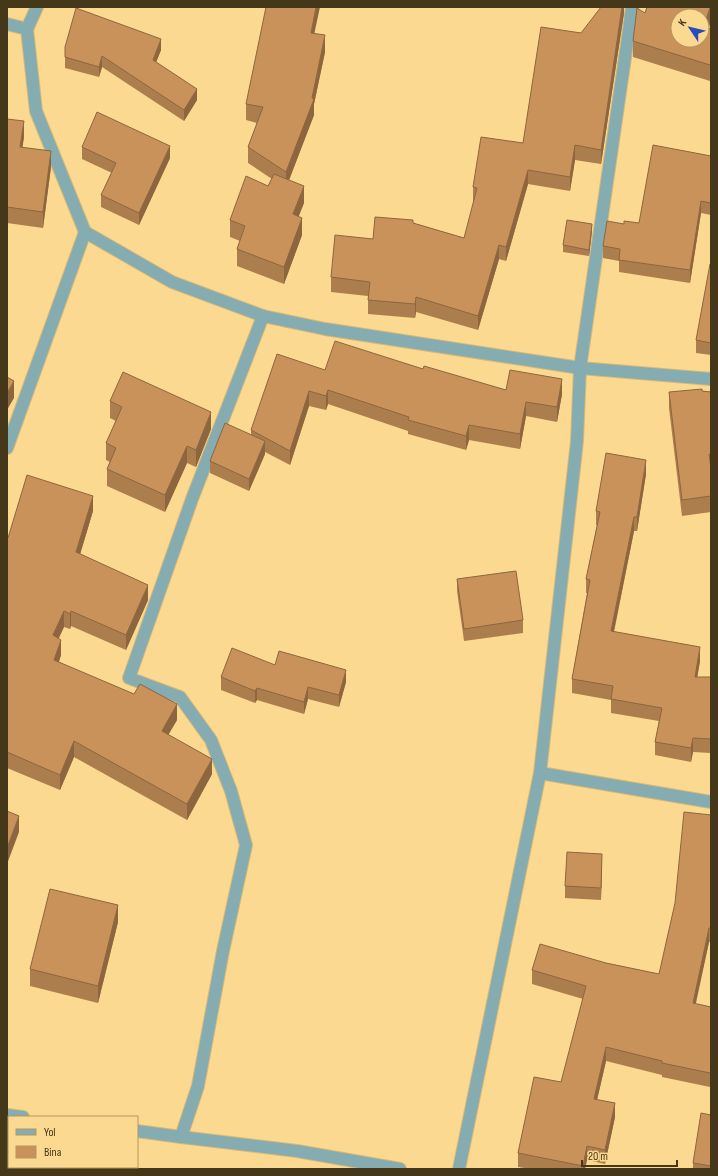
<svg xmlns="http://www.w3.org/2000/svg" width="718" height="1176" font-family="'Sofia Sans Condensed',sans-serif">
<style>
.lines{fill:none;stroke-linecap:round;stroke-linejoin:round}
.street-casing{stroke:#d7b978;stroke-width:14}
.street{stroke:#84acb1;stroke-width:12}
.wall{fill:#ad7e4d}
.shaded-wall{fill:#8d663f}
.building{fill:#c9925a;stroke:#8d663f;fill-rule:evenodd}
</style>
<rect width="100%" height="100%" fill="#fbd990"/>
<g class="lines">
<g class="street-casing">
<g id="street">
<polyline points="7,24 27,29 36,111 85,232 172,282 263,316 325,329 580,368 711,379"/>
<polyline points="27,29 37,7"/>
<polyline points="7,448 85,232"/>
<polyline points="540,773 711,802"/>
<polyline points="7,1115 23,1117"/>
<polyline points="137,1131 181,1137 198,1086 223,951 246,845 231,791 211,740 180,697 129,678 192,499 263,316"/>
<polyline points="181,1137 297,1151 400,1169"/>
<polyline points="7,1153 9,1139"/>
<polyline points="459,1169 540,773 577,441 580,368 629,30 632,7"/>
</g>
</g>
<use href="#street" class="street"/>
</g>
<g class="wall">
<polygon points="624,7 624,13 601,164 575,160 570,191 528,184 506,261 499,259 478,330 416,312 415,318 368,314 368,296 331,292 331,277 373,239 413,223 464,238 474,201 473,201 473,187 523,143 581,33"/>
<polygon points="645,13 711,29 711,78 710,81 633,57 633,41"/>
<polygon points="315,33 325,52 314,104 314,115 289,180 304,203 298,216 302,235 284,284 237,266 237,249 240,241 230,237 230,220 268,186 272,179 248,163 248,147 257,123 246,120 246,104"/>
<polygon points="65,47 161,50 156,62 197,100 184,121 102,67 99,77 65,68"/>
<polygon points="7,119 24,137 22,148 51,167 43,228 7,223"/>
<polygon points="82,147 170,158 139,225 101,207 101,195 112,173 82,159"/>
<polygon points="711,156 711,215 701,213 690,283 619,272 619,261 603,258 603,246 624,224 639,223"/>
<polygon points="592,231 589,256 563,252 563,245"/>
<polygon points="711,264 711,355 696,353 696,340"/>
<polygon points="423,369 506,390 562,394 557,422 526,416 520,449 469,440 466,450 408,434 408,431 328,404 326,410 309,406 290,465 265,452 265,454 249,491 210,473 210,461 251,435 251,430 325,370"/>
<polygon points="702,391 711,392 711,512 682,516 669,408 669,392"/>
<polygon points="110,401 211,429 196,467 187,463 165,512 107,486 107,469 110,462 106,460 106,443 116,421 110,418"/>
<polygon points="646,474 637,531 634,531 614,632 700,661 697,677 711,677 711,753 693,752 691,762 655,755 655,742 659,721 611,713 611,700 572,693 572,679 587,593 586,593 586,579 597,525 596,525 596,511"/>
<polygon points="93,511 80,554 148,600 126,650 71,626 70,629 64,627 58,638 61,655 59,662 177,720 168,734 212,774 187,820 74,757 60,790 7,768 7,537 8,538"/>
<polygon points="457,579 523,620 523,633 464,641 457,591"/>
<polygon points="275,665 346,682 339,707 308,699 304,714 257,700 255,703 221,690 221,677"/>
<polygon points="711,815 711,942 709,942 695,1004 711,1007 710,1087 662,1077 662,1075 606,1061 597,1100 615,1117 605,1164 587,1160 585,1169 531,1169 518,1167 518,1153 561,1082 583,999 532,984 532,970 606,963 659,974"/>
<polygon points="602,867 601,900 565,898 565,886"/>
<polygon points="118,922 98,1003 30,986 30,969"/>
<polygon points="711,1115 711,1169 693,1169 693,1163"/>
</g>
<g class="shaded-wall">
<polygon points="316,7 320,7 311,49 311,33"/>
<polygon points="622,7 624,7 624,13 601,164 601,150"/>
<polygon points="710,7 711,7 711,21 704,43 704,27"/>
<polygon points="325,35 325,52 314,104 314,115 286,188 286,172 312,98"/>
<polygon points="161,39 161,50 153,70 153,60"/>
<polygon points="102,56 102,67 99,77 99,67"/>
<polygon points="711,62 711,78 710,81 710,65"/>
<polygon points="197,89 197,100 184,121 184,110"/>
<polygon points="24,121 24,137 20,163 20,147"/>
<polygon points="575,145 575,160 570,191 570,177"/>
<polygon points="170,146 170,158 139,225 139,213"/>
<polygon points="51,151 51,167 43,228 43,212"/>
<polygon points="528,170 528,184 506,261 506,247"/>
<polygon points="304,186 304,203 293,231 293,214"/>
<polygon points="701,201 701,213 690,283 690,270"/>
<polygon points="302,218 302,235 284,284 284,267"/>
<polygon points="592,224 592,231 589,256 589,250"/>
<polygon points="499,245 499,259 478,330 478,316"/>
<polygon points="416,297 416,312 415,318 415,304"/>
<polygon points="562,379 562,394 557,422 557,407"/>
<polygon points="14,381 14,398 7,410 7,393"/>
<polygon points="328,390 328,404 326,410 326,396"/>
<polygon points="309,391 309,406 290,465 290,451"/>
<polygon points="526,402 526,416 520,449 520,434"/>
<polygon points="211,412 211,429 196,467 196,450"/>
<polygon points="469,425 469,440 466,450 466,436"/>
<polygon points="265,441 265,454 249,491 249,479"/>
<polygon points="187,446 187,463 165,512 165,495"/>
<polygon points="646,460 646,474 637,531 637,517"/>
<polygon points="93,496 93,511 76,568 76,552"/>
<polygon points="634,517 634,531 611,645 611,631"/>
<polygon points="148,585 148,600 126,650 126,635"/>
<polygon points="64,611 64,627 53,651 53,635"/>
<polygon points="71,611 71,626 70,629 70,614"/>
<polygon points="61,640 61,655 54,676 54,660"/>
<polygon points="700,647 700,661 695,691 695,677"/>
<polygon points="346,670 346,682 339,707 339,695"/>
<polygon points="308,687 308,699 304,714 304,702"/>
<polygon points="257,688 257,700 255,703 255,691"/>
<polygon points="177,704 177,720 162,746 162,731"/>
<polygon points="693,738 693,752 691,762 691,748"/>
<polygon points="74,741 74,757 60,790 60,775"/>
<polygon points="212,759 212,774 187,820 187,804"/>
<polygon points="19,816 19,832 7,864 7,848"/>
<polygon points="602,854 602,867 601,900 601,888"/>
<polygon points="118,905 118,922 98,1003 98,986"/>
<polygon points="709,928 709,942 693,1017 693,1003"/>
<polygon points="606,1047 606,1061 594,1113 594,1099"/>
<polygon points="711,1070 711,1084 710,1087 710,1073"/>
<polygon points="615,1103 615,1117 605,1164 605,1150"/>
<polygon points="587,1146 587,1160 585,1169 583,1169 583,1166"/>
</g>
<g class="building">
<polygon points="266,7 316,7 311,33 325,35 312,98 314,99 286,172 248,147 263,107 246,104"/>
<polygon points="601,7 622,7 601,150 575,145 570,177 528,170 506,247 499,245 478,316 416,297 415,304 368,300 370,282 331,277 335,235 373,239 375,217 413,220 413,223 464,238 477,188 473,187 481,137 523,143 541,27 581,33"/>
<path d="M647,7H710L704,27L711,29V62L710,65L633,41L637,8L645,13ZM678,16H702V40H678Z"/>
<polygon points="76,8 161,39 153,60 197,89 184,110 102,56 99,67 65,57 65,47"/>
<polygon points="97,112 170,146 139,213 101,195 116,163 82,147"/>
<polygon points="7,119 24,121 20,147 51,151 43,212 7,207"/>
<polygon points="653,145 711,156 711,203 701,201 690,270 619,260 620,249 603,246 607,221 624,224 624,221 639,223"/>
<polygon points="274,174 304,186 293,214 302,218 284,267 237,249 245,226 230,220 246,176 268,186"/>
<polygon points="567,220 592,224 589,250 563,245"/>
<polygon points="710,264 711,264 711,343 696,340"/>
<polygon points="335,341 423,369 424,366 506,390 510,370 562,379 557,407 526,402 520,434 469,425 466,436 408,420 409,417 328,390 326,396 309,391 290,451 251,430 277,354 325,370"/>
<polygon points="123,372 211,412 196,450 187,446 165,495 107,469 116,448 106,443 122,407 110,401"/>
<polygon points="7,377 14,381 7,393"/>
<polygon points="702,389 702,391 711,392 711,455 709,454 711,468 711,496 682,500 669,392"/>
<polygon points="225,423 265,441 249,479 210,461"/>
<polygon points="606,453 646,460 637,517 634,517 611,631 700,647 695,677 711,677 711,739 693,738 691,748 655,742 662,708 611,699 613,686 572,679 590,580 586,579 600,512 596,511"/>
<polygon points="27,475 93,496 76,552 148,585 126,635 71,611 70,614 64,611 53,635 61,640 54,660 134,694 140,684 177,704 162,731 212,759 187,804 74,741 60,775 7,752 7,537 8,538"/>
<polygon points="516,571 523,620 464,629 457,579"/>
<polygon points="232,648 275,665 279,651 346,670 339,695 308,687 304,702 257,688 255,691 221,677"/>
<polygon points="7,811 19,816 7,848"/>
<polygon points="684,812 711,815 711,928 709,928 693,1003 711,1007 711,1070 710,1073 662,1063 662,1061 606,1047 594,1099 615,1103 605,1150 587,1146 583,1166 518,1153 534,1077 561,1082 586,986 532,970 540,944 606,963 659,974 675,903"/>
<polygon points="567,852 602,854 601,888 565,886"/>
<polygon points="50,889 118,905 98,986 30,969"/>
<polygon points="701,1113 711,1115 711,1166 693,1163"/>
</g>
<rect width="718" height="1176" fill="none" stroke="#453719" stroke-width="16"/>
<rect x="8" y="1116" width="130" height="52" fill="#fbd990" stroke="#b29860"/>
<rect x="16" y="1129" width="20" height="6" fill="#84acb1" stroke="#b29860"/>
<text x="44" y="1136" font-size="12" fill="#453719">Yol</text>
<rect x="16" y="1146" width="20" height="12" fill="#c9925a" stroke="#b29860"/>
<text x="44" y="1156" font-size="12" fill="#453719">Bina</text>
<g transform="translate(690 28) rotate(305)"><circle r="19" fill="#fbd990" stroke="#b29860"/>
<path d="M0-3L7 15L0 10L-7 15Z" fill="#284cbb"/>
<text y="-6" font-size="11" font-weight="bold" text-anchor="middle" fill="#453719">K</text>
</g>
<path d="M582 1160v6h95v-6" fill="none" stroke="#453719" stroke-width="2"/>
<text x="588" y="1160" font-size="12" fill="#453719" stroke="#fbd990" stroke-width="3" paint-order="stroke">20 m</text>
</svg>
